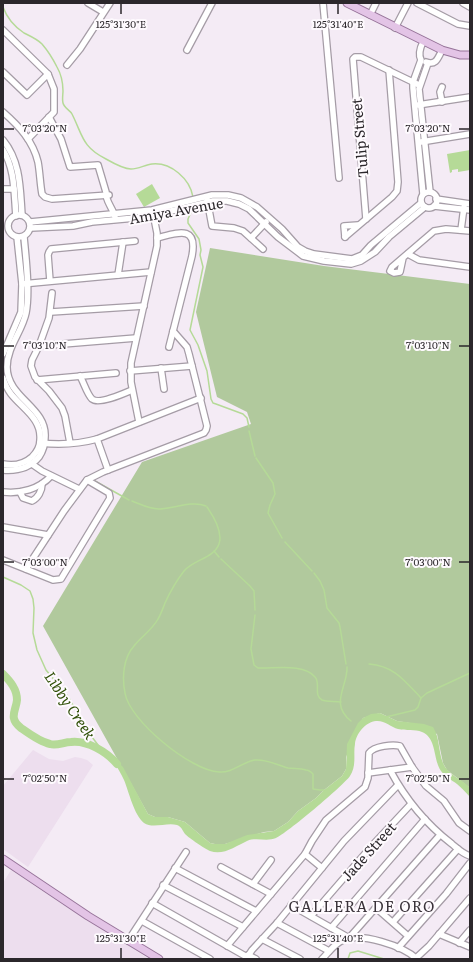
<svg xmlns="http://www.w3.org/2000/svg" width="473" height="962" font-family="Literata,serif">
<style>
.built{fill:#eddeee}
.green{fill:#b1c99d}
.water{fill:#b5da97}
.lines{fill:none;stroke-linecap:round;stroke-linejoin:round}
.stream{stroke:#b5da97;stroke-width:1.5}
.river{stroke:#b5da97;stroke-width:8}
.minor-casing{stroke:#a59ca6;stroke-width:8}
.major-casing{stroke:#97749a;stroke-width:9}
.minor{stroke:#fff;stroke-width:5.5}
.major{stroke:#e3c4e6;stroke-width:7}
.ticks{fill:none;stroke:#2b272b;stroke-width:1.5}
.labels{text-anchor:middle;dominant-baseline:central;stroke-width:4;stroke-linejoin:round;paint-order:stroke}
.street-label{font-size:14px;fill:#2b272b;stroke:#fefafe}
.water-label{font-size:15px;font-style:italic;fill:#305008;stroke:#fefafe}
.neighbourhood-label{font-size:15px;letter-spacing:1px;fill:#3a333a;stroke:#fefafe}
.ticks-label{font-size:10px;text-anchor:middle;fill:#2b272b;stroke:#fefafe;stroke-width:4;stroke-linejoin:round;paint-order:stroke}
</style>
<rect width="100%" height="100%" fill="#f4ebf5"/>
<g class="built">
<polygon points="33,750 49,759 63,761 75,757 81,758 87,760 93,765 28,867 3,849 3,786"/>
<polygon points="11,870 60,903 149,959 3,959 3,883"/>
</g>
<polygon class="green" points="210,248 324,266 470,284 470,788 447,770 443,763 437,734 410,723 397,721 380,713 363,718 346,757 346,769 342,776 324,790 316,798 298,811 288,822 274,831 264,832 225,844 215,844 210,843 185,822 168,817 155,817 148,814 43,626 142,462 251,424 247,412 217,397 196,312"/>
<g class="water">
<polygon points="470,150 470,170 458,172 458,169 452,170 452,172 450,173 447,154"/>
<polygon points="152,184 160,198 144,207 136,194"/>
<path d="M380,713L397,721L424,724L433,727C440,738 438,751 443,763C448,775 462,779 470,788V797C466,793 462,788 457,784C452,780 445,777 441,771C433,760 437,738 422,732C415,729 406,731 398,729C391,727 384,720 376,721C366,722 356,733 355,744C353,754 357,765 350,776C344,785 286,834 276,838C267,842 256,837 247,841C236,846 223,856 210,851C205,849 189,838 185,834C182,830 182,827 177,825C167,822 153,829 144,823C134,815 129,792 124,780C120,771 115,764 110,756L123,767L148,814L155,817H168L185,822L210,843L215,844H225L247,835L274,831L288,822L298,811L316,798L324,790L342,776L346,769L347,744L358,723L363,718L371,714Z"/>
</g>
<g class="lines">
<g class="stream">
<path d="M3,7C7,18 15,27 24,33C30,36 37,39 42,44C48,51 53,59 57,67C61,74 63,82 63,91C63,94 62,99 63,103C64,108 70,110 72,114C83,136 82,147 106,159C113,163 124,169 131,169C138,169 145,165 152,164C171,162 190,179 193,197"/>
<polyline points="192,210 188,219 188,223 199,239 201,250 200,255 203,267 190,330 198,345 207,371 211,399 213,403 216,404 243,414 247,418 249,427"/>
<polyline points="249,431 255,456"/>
<polyline points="256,458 273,483 275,494 270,505 268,513 282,538"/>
<polyline points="95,481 129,500"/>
<path d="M132,501C140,504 149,509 159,509C174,509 191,500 206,506"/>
<path d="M207,507C214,517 223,532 219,544C214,558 193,560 184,571C177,580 170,592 165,603C163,608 161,614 158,619C152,630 141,637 134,646C123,658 122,678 125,693C129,720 191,771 219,772C233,773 242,762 255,760C267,759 277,765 288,768C294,769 300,768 306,770C309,770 311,772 313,774V789L320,790H324"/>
<polyline points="285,542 312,571"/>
<polyline points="214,551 219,557"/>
<polyline points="221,559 250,586 254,591 255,610"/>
<polyline points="314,573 320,581 324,590 327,608 339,623 340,627 346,664"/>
<polyline points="3,577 21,585 30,591 33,599 34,608 33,633 37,650 46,670 67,695 89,733 104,753"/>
<path d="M255,615L251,649L254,665L258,668C273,669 304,663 315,677C321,683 313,695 322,700C327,702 335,701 341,702"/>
<path d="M369,664C394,666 404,680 421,698"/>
<path d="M347,667C348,686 329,704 351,721"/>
<polyline points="386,717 415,710 418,707 421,698 427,693 470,673"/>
<polyline points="348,959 350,953 358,951 384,959"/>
</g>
<path class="river" d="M3,674C10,681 17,689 17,700C16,711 8,718 21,728C28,733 40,742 50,744C57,746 64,742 71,742C87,740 107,752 117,764"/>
<g class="minor-casing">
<g id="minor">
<polyline points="88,3 103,12"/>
<polyline points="323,3 339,178"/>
<polyline points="417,3 458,24 470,26"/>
<polyline points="463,3 470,7"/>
<polyline points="370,15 376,3"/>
<polyline points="395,28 408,3"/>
<polyline points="3,30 48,74 54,89 54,112 28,139"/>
<path d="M423,42C420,48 418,54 421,60L413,82V88L423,194"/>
<polyline points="187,50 212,3"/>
<path d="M426,62C436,66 438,58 442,50"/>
<polyline points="428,63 419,89 430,192"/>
<polyline points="67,65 80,49 110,3"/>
<polyline points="3,72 27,95 48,74"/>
<polyline points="442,87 440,92 442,102"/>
<polyline points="418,105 470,97"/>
<path d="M3,112C19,126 33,141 38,162C40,173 40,183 42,194L45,197L52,199L109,195"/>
<path d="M49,117L61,139L70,167L98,165L106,192C105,201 113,208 115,217"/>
<path d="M3,140C21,162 20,189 22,215"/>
<polyline points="421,142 470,134"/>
<path d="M3,150C15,169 14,193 16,216"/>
<polyline points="3,189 14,189"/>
<circle cx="429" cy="200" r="8"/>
<polyline points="207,199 212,226 234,228 243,231 263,249"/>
<polyline points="436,199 470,204"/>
<polyline points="434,206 470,210"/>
<circle cx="19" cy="226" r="11"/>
<polyline points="366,219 353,59 355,57 361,57 419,85"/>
<polyline points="30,222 152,210 212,195 228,195 241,198 257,207 282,229 298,247 305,251 314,254 352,259 362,255 371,245 421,203"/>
<polyline points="31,228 73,226 92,222 146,217 213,201 227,201 239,204 249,209 278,237 303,256 324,261 351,264 361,261 375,252 389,237 425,207"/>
<polyline points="461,230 464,207"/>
<polyline points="345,237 392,197 397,191 398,182 389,70"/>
<polyline points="345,237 344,226 358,225"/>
<path d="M157,238C177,233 198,224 192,256L169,347"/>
<polyline points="251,238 266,222"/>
<polyline points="408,254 419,260 470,267"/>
<polyline points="403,258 400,272 394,273 390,271 392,267 434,231 446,229 470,231"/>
<polyline points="118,275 123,242"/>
<polyline points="50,281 48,255 49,252 51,249 135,241"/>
<polyline points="22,284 151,272"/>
<polyline points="52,293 49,318 39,346 32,360 31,366 35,377 49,391 62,408 65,416 70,443"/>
<polyline points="51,312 144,306"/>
<polyline points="39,346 136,338"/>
<polyline points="3,354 21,312 22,284 17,237"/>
<polyline points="161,368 164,389"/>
<polyline points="130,371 192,366"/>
<path d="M80,376C84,383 87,394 92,399C99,405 125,393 132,390"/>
<path d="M3,378C5,384 7,389 11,394C23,409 42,419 40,440C40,447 37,452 32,457C24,464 13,466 3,464"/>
<polyline points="37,380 116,373"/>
<polyline points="139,422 131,382 131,363 157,246 157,233 153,213"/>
<polyline points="97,439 108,470"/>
<path d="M40,443C59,445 79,444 97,439L201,398"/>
<polyline points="29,462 42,471 79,489"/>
<path d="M3,470C16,471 30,468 39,457C43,451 45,445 45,437C47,407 7,398 7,367C7,347 22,332 26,313C30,292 26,259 24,237"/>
<path d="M3,492C21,494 39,489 51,476"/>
<path d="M20,492L23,498L32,501C38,498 42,491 42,484"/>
<polyline points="3,527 48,535"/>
<polyline points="3,560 53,580 61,579 110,498 109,493 87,480"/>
<polyline points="26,569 64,511 87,480 103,472 204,433 206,430 207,426 189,354 187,347 173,331"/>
<path d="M390,770C405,798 426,824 452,844C458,849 463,854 470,856"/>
<polyline points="368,773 412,767"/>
<polyline points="305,854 322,868"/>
<polyline points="221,867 271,894"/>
<polyline points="175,868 256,911"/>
<polyline points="253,884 271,860"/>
<polyline points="163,885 243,927"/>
<polyline points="152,903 247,957"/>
<polyline points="291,905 349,938"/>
<polyline points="376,908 408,936"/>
<polyline points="311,916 369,849 411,804"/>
<polyline points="142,921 210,959"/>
<polyline points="393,922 458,849"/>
<polyline points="277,923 329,951"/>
<polyline points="331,928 425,819"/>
<polyline points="439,934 470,947"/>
<polyline points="349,938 440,835"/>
<polyline points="262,939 300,959"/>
<polyline points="128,941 186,852"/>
<polyline points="459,943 470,930"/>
<path d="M227,946L305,854L312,841L326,820L365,787L368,778L369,753C374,746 393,744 400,746L412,767L426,786L444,801L459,823L470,831"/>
<polyline points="398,948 446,894 470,863"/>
<polyline points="248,955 256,959"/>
<polyline points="416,958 429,946 470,898"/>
<polyline points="246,959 252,950 277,923 344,841 398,785"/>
<path d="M322,959C329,952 334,944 343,940C361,932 403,946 417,959"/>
</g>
</g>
<g class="major-casing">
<g id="major">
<polyline points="347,3 442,50 460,55 470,55"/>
<polyline points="3,859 88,916 159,959"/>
</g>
</g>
<use href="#minor" class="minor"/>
<use href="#major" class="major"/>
</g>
<path class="ticks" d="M121,4V14M338,4V14M4,129H14M459,129H469M4,346H14M459,346H469M4,562H14M459,562H469M4,779H14M459,779H469M121,948V958M338,948V958"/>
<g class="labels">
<g class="street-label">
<text transform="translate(359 138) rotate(-95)">Tulip Street</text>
<text transform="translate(176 210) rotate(-10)">Amiya Avenue</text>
<text transform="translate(368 851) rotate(-48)">Jade Street</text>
</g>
<g class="water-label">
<text transform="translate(71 705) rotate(56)">Libby Creek</text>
</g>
<g class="neighbourhood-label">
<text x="362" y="905">GALLERA DE ORO</text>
</g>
</g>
<g class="ticks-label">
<text x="121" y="28">125°31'30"E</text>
<text x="338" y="28">125°31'40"E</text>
<text x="45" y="132">7°03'20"N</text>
<text x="428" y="132">7°03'20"N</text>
<text x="45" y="349">7°03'10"N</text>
<text x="428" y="349">7°03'10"N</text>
<text x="45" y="566">7°03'00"N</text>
<text x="428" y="566">7°03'00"N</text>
<text x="45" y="782">7°02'50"N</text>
<text x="428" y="782">7°02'50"N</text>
<text x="121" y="942">125°31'30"E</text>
<text x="338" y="942">125°31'40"E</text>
</g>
<rect width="473" height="962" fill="none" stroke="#2b272b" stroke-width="8"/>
</svg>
